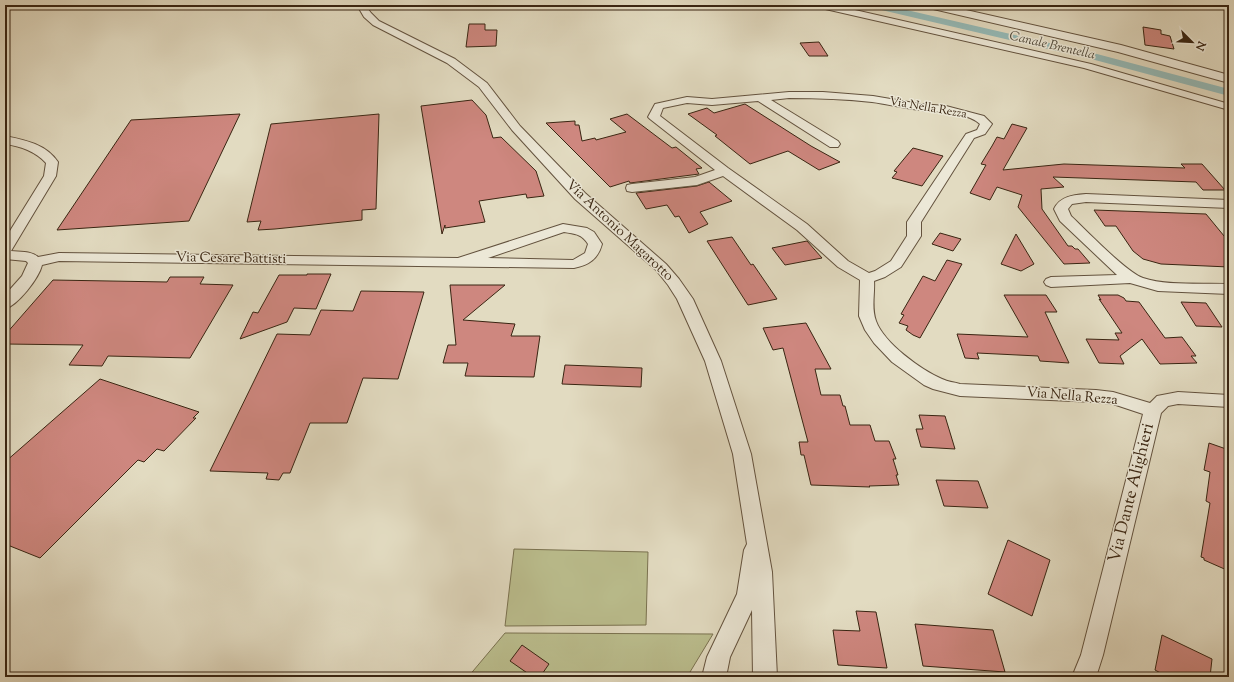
<svg xmlns="http://www.w3.org/2000/svg" width="1234" height="682" font-family="'Sorts Mill Goudy',serif">
<style>
.green{fill:#bbbe8e;stroke:#7a7250}
.lines{fill:none;stroke-linecap:round;stroke-linejoin:round}
.canal{fill:#95bab7;fill-rule:evenodd}
.building{fill:#ce877f;stroke:#392512}
.minor-casing{stroke:#63523e;stroke-width:2}
.tertiary-casing{stroke:#63523e;stroke-width:2}
.minor{fill:#ece8d7;fill-rule:evenodd}
.tertiary{fill:#ece8d7;fill-rule:evenodd}
.labels{text-anchor:middle;dominant-baseline:central;stroke-width:3;stroke-linejoin:round;paint-order:stroke}
.far-street-label{font-size:12px;fill:#392512;stroke:#ece8d7}
.far-water-label{font-size:13px;font-style:italic;fill:#504a3b;stroke:#ece8d7}
.street-label{font-size:14px;fill:#392512;stroke:#ece8d7}
.near-street-label{font-size:17px;fill:#392512;stroke:#ece8d7}
</style>
<rect width="100%" height="100%" fill="#e2dbc1"/>
<filter id="stains"><feTurbulence type="fractalNoise" baseFrequency=".005" numOctaves="4"/><feColorMatrix values="0 0 0 0 .2 0 0 0 0 .09 0 0 0 0 .02 0 0 0 .5 -.17"/></filter>
<radialGradient id="worn" r=".72"><stop offset=".6" stop-color="#630" stop-opacity="0"/><stop offset="1" stop-color="#630" stop-opacity=".3"/></radialGradient>
<g class="green">
<polygon points="514,549 648,552 646,625 505,626"/>
<polygon points="505,633 713,634 687,677 468,677"/>
</g>
<g class="lines">
<polygon class="canal" points="868,5 885,5 1097,54 1229,89 1229,96 1095,60 873,8"/>
</g>
<g class="building">
<polygon points="469,24 485,24 485,30 497,30 496,46 466,47"/>
<polygon points="1143,27 1161,30 1161,34 1170,36 1174,49 1145,45"/>
<polygon points="819,42 828,56 809,56 800,43"/>
<polygon points="472,100 486,115 493,138 501,137 536,171 544,196 527,198 526,194 479,201 485,222 445,228 445,225 442,234 421,106"/>
<polygon points="745,104 811,146 840,162 819,170 788,151 750,164 715,136 717,135 688,114 707,108 714,113"/>
<polygon points="240,114 189,221 57,230 131,120"/>
<polygon points="379,114 376,209 362,210 362,220 275,229 258,230 261,221 247,222 271,124"/>
<polygon points="627,114 672,148 676,147 702,168 696,169 699,174 630,183 629,181 610,187 546,123 575,121 575,125 579,125 582,141 595,138 596,140 626,132 610,119"/>
<polygon points="1012,124 1027,128 1003,170 1064,164 1185,168 1181,164 1202,164 1225,190 1203,190 1196,182 1053,177 1064,187 1041,189 1042,209 1068,246 1072,246 1075,249 1078,249 1090,263 1064,264 1018,207 1022,195 997,187 990,200 970,193 986,165 981,164 992,146 997,137 1004,139"/>
<polygon points="913,148 943,156 922,186 892,178 897,172 894,171"/>
<polygon points="709,182 732,201 700,212 708,224 689,233 679,216 675,217 667,205 646,209 636,193 697,186"/>
<polygon points="1094,210 1206,214 1229,242 1229,267 1161,264 1143,259 1133,251 1116,226 1105,226"/>
<polygon points="940,233 961,239 953,251 932,244"/>
<polygon points="1016,234 1034,264 1021,271 1001,264"/>
<polygon points="732,237 751,265 753,264 777,299 748,305 707,241"/>
<polygon points="807,241 822,258 785,265 772,248"/>
<polygon points="947,260 962,264 920,338 913,335 906,330 908,326 899,323 904,315 901,314 923,276 935,281"/>
<polygon points="307,274 331,274 316,309 294,308 287,322 240,339 253,312 258,313 279,275 307,275"/>
<polygon points="170,277 204,277 200,284 233,285 190,358 108,356 102,366 69,365 83,345 5,344 5,335 53,280 167,282"/>
<polygon points="450,285 505,285 463,320 515,324 511,336 540,336 534,377 465,376 468,363 443,363 448,345 456,345"/>
<polygon points="361,291 424,292 398,379 363,378 347,423 310,423 290,473 283,473 279,480 266,479 268,473 210,471 277,334 310,335 321,310 353,311"/>
<polygon points="1004,295 1046,295 1057,312 1045,312 1069,363 1040,361 1038,356 977,353 979,359 965,358 957,334 1028,337"/>
<polygon points="1098,295 1118,295 1124,298 1126,301 1139,302 1165,338 1182,337 1196,356 1191,356 1197,363 1160,364 1142,339 1120,356 1124,364 1099,363 1086,339 1119,340 1115,333 1122,333 1099,299 1101,300"/>
<polygon points="1181,302 1206,303 1222,327 1196,326"/>
<polygon points="806,323 831,369 815,369 821,395 840,395 843,406 845,406 850,425 870,425 875,441 889,441 896,459 893,459 898,475 896,475 899,485 869,486 870,487 811,485 804,455 801,455 799,442 808,442 783,348 773,350 763,328"/>
<polygon points="565,365 642,368 641,387 562,384"/>
<polygon points="100,379 199,412 193,418 196,418 164,451 157,449 144,462 138,460 40,558 5,544 5,462"/>
<polygon points="919,415 945,416 955,449 921,447 916,429 923,429"/>
<polygon points="1209,443 1229,450 1229,571 1204,560 1204,558 1201,557 1210,503 1206,501 1210,472 1204,470"/>
<polygon points="936,480 978,481 988,508 944,506"/>
<polygon points="1008,540 1050,560 1032,616 988,594"/>
<polygon points="856,611 876,612 887,668 838,665 833,630 860,631"/>
<polygon points="915,624 993,630 1005,672 923,666"/>
<polygon points="1162,635 1212,659 1210,677 1168,677 1155,670"/>
<polygon points="522,645 549,664 540,677 533,677 510,661"/>
</g>
<g class="lines">
<g class="minor-casing">
<g id="minor">
<polygon points="357,5 365,5 371,13 379,21 455,59 487,83 520,126 585,193 666,264 679,279 693,299 721,361 751,454 772,572 777,677 753,677 752,610 730,657 726,677 702,677 707,657 737,594 744,550 747,544 733,454 705,361 677,299 668,285 656,270 575,199 512,130 479,87 447,63 373,25 364,17"/>
<polygon points="817,5 833,5 1091,64 1229,104 1229,110 1084,68 821,8"/>
<path d="M789,92H823L873,96L920,104L946,106L984,116L992,124L985,134L974,138L921,222V236L901,267L885,277L874,281C875,293 871,308 876,321C884,343 921,370 942,379C948,382 954,382 960,384L1096,390L1113,392L1150,403L1157,396L1178,392L1229,395V407L1178,404L1168,406L1161,413L1103,655L1096,677H1072L1081,655L1143,414L1113,404L1096,402L960,396L933,389L924,385L892,362L874,343L865,330L859,316L860,280L838,267L797,230L723,176L697,185L632,192L627,191L626,188L627,185L632,184L695,177L715,170L650,119L648,117L655,104L687,97L712,99ZM789,98C817,98 845,99 872,102C889,104 905,109 921,110C937,112 968,112 980,124L977,130L966,134L907,222V236L891,261L875,271L869,273L848,261L807,224L728,168L660,116L663,108L687,103L712,105L758,101L830,147H838L840,144L838,141L771,100Z"/>
<path d="M5,136C25,140 46,144 58,162L56,176L11,251C20,252 32,251 38,257L59,253L458,258L563,224L587,228L594,232L602,244C598,259 589,265 574,268L59,261L42,265C39,278 18,305 5,309V295L22,276L28,263L26,261L5,259V239L44,176L46,163C35,151 20,146 5,144ZM564,232C575,234 582,234 588,244L585,253L573,260L488,258Z"/>
<path d="M1086,194L1229,200V208L1086,202L1072,204L1068,209L1071,216C1087,231 1126,272 1143,278C1167,286 1203,283 1229,284V294L1158,291L1130,283L1051,287L1046,285L1044,282L1046,279L1051,277L1117,275L1060,221L1054,209C1060,196 1074,195 1086,194Z"/>
</g>
</g>
<g class="tertiary-casing">
<polygon id="tertiary" points="923,5 944,5 1121,45 1229,75 1229,83 1118,52 929,8"/>
</g>
<use href="#minor" class="minor"/>
<use href="#tertiary" class="tertiary"/>
</g>
<g class="labels">
<g class="far-street-label">
<text transform="translate(928 108) rotate(10)">Via Nella Rezza</text>
</g>
<g class="far-water-label">
<text transform="translate(1052 46) rotate(13)">Canale Brentella</text>
</g>
<g class="street-label">
<text transform="translate(619 231) rotate(43)">Via Antonio Magarotto</text>
<text transform="translate(231 259) rotate(1)">Via Cesare Battisti</text>
<text transform="translate(1072 397) rotate(5)">Via Nella Rezza</text>
</g>
<g class="near-street-label">
<text transform="translate(1132 493) rotate(-76)">Via Dante Alighieri</text>
</g>
</g>
<rect width="1234" height="682" fill="none" stroke="#e2dbc1" stroke-width="20"/>
<rect x="6" y="6" width="1222" height="670" fill="none" stroke="#392512" stroke-width="2"/>
<rect x="10" y="10" width="1214" height="662" fill="none" stroke="#392512"/>
<g transform="translate(1192 42) rotate(114)" stroke="#ece8d7" stroke-width="3" paint-order="stroke">
<path d="M0-3L7 15L0 10L-7 15Z" fill="#392512"/>
<text y="-6" font-size="11" font-weight="bold" text-anchor="middle" fill="#392512">N</text>
</g>
<rect width="100%" height="100%" filter="url(#stains)"/>
<rect width="100%" height="100%" fill="url(#worn)"/>
</svg>
